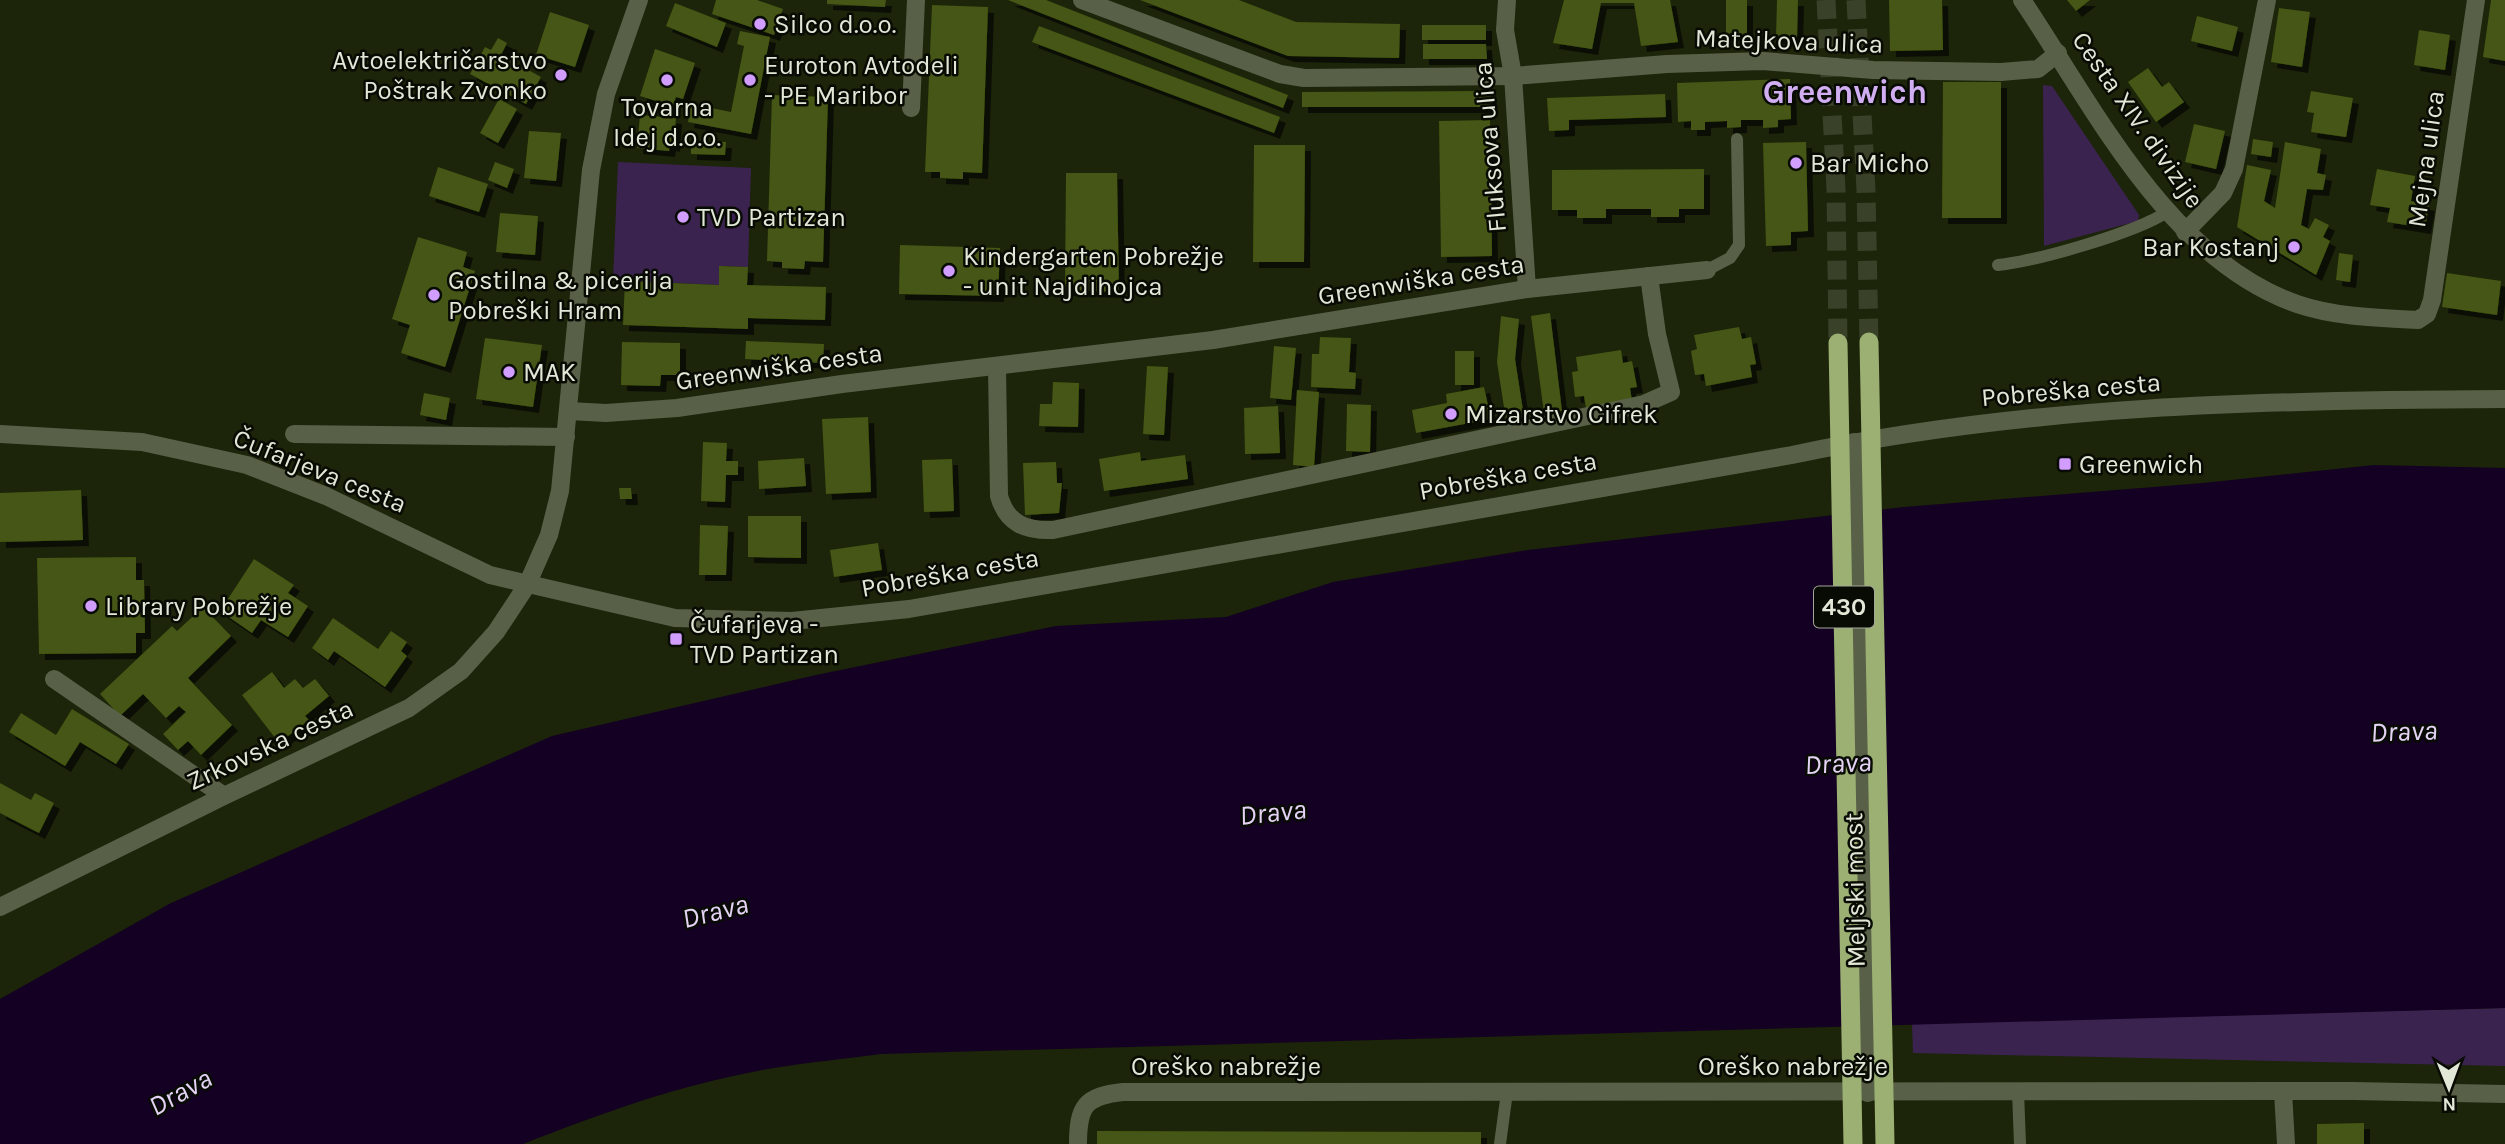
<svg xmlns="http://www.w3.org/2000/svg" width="2505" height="1144" font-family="Karla,sans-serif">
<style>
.green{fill:#3b234f}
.water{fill:#140022}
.building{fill:#445712;filter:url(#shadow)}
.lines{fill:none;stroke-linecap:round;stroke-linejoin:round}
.trunk-tunnel{stroke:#3a4129;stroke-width:19;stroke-dasharray:19 10;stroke-linecap:butt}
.service{stroke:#586147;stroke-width:12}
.minor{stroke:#586147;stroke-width:18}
.tertiary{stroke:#586147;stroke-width:18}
.trunk{stroke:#9bb072;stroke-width:19}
.poi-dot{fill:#d19dfe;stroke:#080b03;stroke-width:2.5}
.labels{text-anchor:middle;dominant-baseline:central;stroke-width:5;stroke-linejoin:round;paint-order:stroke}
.shield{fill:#080b03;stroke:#a1a698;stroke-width:2}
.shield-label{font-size:24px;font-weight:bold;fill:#e2e8d8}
.poi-label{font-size:26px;fill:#e2e8d8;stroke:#080b03;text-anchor:start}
.street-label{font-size:26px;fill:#e2e8d8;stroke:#080b03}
.water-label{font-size:28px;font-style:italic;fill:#e4d3f5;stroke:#080b03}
.district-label{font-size:33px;font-weight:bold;fill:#d1aef1;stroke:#080b03}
</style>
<defs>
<filter id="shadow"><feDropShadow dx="6" dy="6" stdDeviation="0" flood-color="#0009"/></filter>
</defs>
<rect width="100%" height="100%" fill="#1c240a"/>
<g class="green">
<polygon points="2043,85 2052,86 2139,215 2138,221 2044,246"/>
<polygon points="618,162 751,168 748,267 720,266 719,285 613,280"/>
<polygon points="2505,1008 2505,1066 1913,1053 1912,1023"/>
</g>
<path class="water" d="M2374,465L2505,468V1008L881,1054C845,1059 809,1062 774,1068C688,1082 604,1112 523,1144H0V999L171,903L552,736L816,675L1056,626L1226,617L1333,582L1528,550L1904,507L2203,483Z"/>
<g class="building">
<polygon points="716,0 757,0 783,9 774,35 712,14"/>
<polygon points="827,0 886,0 885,7 827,4"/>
<polygon points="1008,0 1046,0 1288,95 1283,108"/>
<polygon points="1140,0 1239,0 1296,22 1400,24 1399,58 1288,56"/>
<polygon points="1564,0 1670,0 1678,42 1641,46 1634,3 1601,3 1592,49 1553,43"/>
<rect x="1726" y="0" width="21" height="36"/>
<polygon points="1777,0 1798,0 1797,38 1776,38"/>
<polygon points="1889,0 1942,0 1943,50 1890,51"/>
<polygon points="2067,0 2090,0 2076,11"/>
<polygon points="2491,0 2505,0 2505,61 2483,57"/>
<polygon points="675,3 726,23 717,47 666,26"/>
<polygon points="932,5 988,7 982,173 963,172 963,179 940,178 940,172 925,172"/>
<polygon points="2279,8 2310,12 2302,67 2271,62"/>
<polygon points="550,12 589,25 575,67 536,55"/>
<polygon points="2197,16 2238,27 2232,51 2191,41"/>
<rect x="1422" y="25" width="64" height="15"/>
<polygon points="1039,26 1280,117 1274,133 1032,42"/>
<polygon points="2419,30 2450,35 2445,70 2414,65"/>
<polygon points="740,31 770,37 751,134 688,122 691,104 731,112 744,46 737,44"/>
<polygon points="498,38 507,43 501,55 541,77 526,104 470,74 485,47 491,50"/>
<polygon points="1423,44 1486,44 1487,59 1423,59"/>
<polygon points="655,49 695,63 683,99 676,97 673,106 640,96"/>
<polygon points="2148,68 2162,87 2169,82 2184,102 2156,122 2128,82"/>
<polygon points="1790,79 1791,119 1778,120 1778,127 1763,128 1763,120 1741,120 1741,127 1727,128 1727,121 1705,122 1705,130 1691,130 1691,121 1678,122 1677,83"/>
<polygon points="1943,82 2001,82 2001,218 1942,218"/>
<polygon points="1490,91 1491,107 1302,107 1302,92"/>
<polygon points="2311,91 2353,98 2346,137 2311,132 2314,113 2307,112"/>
<polygon points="1665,94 1666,117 1569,120 1569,130 1549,131 1547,98"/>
<polygon points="772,95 828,97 823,262 805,261 804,269 782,268 782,262 767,261"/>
<polygon points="499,99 517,109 498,143 480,133"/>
<polygon points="640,115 676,118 674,146 670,145 669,151 637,148"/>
<polygon points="1490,120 1492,256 1441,257 1439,121"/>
<polygon points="2194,124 2225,131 2216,169 2185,162"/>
<polygon points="529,131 561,133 556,181 524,178"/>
<polygon points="2253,139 2273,142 2271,157 2251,154"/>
<polygon points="691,141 726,142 725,155 691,154"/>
<polygon points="1806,142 1808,231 1791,232 1791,245 1766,246 1763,143"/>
<polygon points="2285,142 2321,149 2317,173 2326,175 2323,190 2307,189 2301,225 2309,229 2315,218 2329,225 2323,237 2330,241 2316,275 2237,227 2247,165 2271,170 2264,201 2275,208"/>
<polygon points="1254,145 1305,145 1304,262 1253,262"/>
<polygon points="495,162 514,169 507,188 488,180"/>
<polygon points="438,167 488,184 479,212 429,196"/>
<polygon points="1704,169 1704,209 1679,209 1679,217 1651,217 1651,209 1606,209 1606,218 1577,218 1577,210 1552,210 1552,170"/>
<polygon points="2377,169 2415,176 2411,201 2429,205 2425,228 2387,222 2390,208 2370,205"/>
<polygon points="1066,173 1117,173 1119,292 1065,290"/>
<polygon points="500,213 538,216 535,255 496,252"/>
<polygon points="418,237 467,252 463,267 475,271 445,367 401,353 410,325 392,319"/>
<polygon points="900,245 1000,248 998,296 899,294"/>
<polygon points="2339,253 2353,255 2350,282 2336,280"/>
<polygon points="719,266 748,267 747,285 826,287 825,320 748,318 748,329 623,325 625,281 719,285"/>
<polygon points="2447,273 2501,281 2497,315 2442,307"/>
<polygon points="1550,313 1562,411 1544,413 1531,316"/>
<polygon points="1501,316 1519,319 1515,359 1524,417 1506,420 1497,362"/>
<polygon points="1739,327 1742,339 1751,337 1756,364 1750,365 1752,377 1706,386 1704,374 1695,375 1691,351 1697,349 1694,335"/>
<polygon points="1320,337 1351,338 1349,372 1356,373 1355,389 1311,387 1312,354 1319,354"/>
<polygon points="485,338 542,345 533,407 476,399"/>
<polygon points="746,341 824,344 823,363 745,359"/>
<polygon points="622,342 680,343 680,375 661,375 660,386 621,385"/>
<polygon points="1274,346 1296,348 1291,400 1270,398"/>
<polygon points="1621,350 1623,363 1632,361 1637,387 1630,388 1632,401 1586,408 1584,396 1575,397 1572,372 1578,371 1576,357"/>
<rect x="1455" y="351" width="19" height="34"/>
<polygon points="1147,366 1168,367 1164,435 1143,434"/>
<polygon points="1053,382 1079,383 1078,427 1039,426 1040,404 1052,404"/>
<polygon points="1484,387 1491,419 1416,433 1412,410 1447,403 1446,394"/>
<polygon points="1297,390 1319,392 1314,467 1293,465"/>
<polygon points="424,393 450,398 446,420 420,415"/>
<polygon points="1347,404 1371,405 1370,452 1346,451"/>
<polygon points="1278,406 1280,453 1245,454 1244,408"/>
<polygon points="868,417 871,492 826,494 822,419"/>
<polygon points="703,442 727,443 726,461 738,461 738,475 726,475 725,502 701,501"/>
<polygon points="1140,452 1141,461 1185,455 1188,479 1104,491 1099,459"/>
<polygon points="804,458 806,486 759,489 758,461"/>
<polygon points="952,459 954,511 924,512 922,460"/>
<polygon points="1056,462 1057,483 1062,483 1059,513 1025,515 1023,463"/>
<polygon points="619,488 631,488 632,499 620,499"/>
<polygon points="81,490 83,540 0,542 0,493"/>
<polygon points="748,516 801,516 801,558 748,557"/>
<polygon points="700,525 728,526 726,575 699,575"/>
<polygon points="878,543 882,570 834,577 830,550"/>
<polygon points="136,557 136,580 144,580 145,633 136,633 136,653 39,654 37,558"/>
<polygon points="254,559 294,585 288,593 308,606 288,637 261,620 252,633 220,611"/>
<polygon points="203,607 231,636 188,678 232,725 201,755 188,741 178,750 163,734 186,712 179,706 166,718 143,694 120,716 100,694 172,626 177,631"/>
<polygon points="333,618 378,649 391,631 407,642 401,651 407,656 385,687 334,651 328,660 312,648"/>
<polygon points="272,672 284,688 295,679 303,688 315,679 329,696 305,716 309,720 279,743 242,695"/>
<polygon points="72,709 129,744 116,764 80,742 65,766 9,732 21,713 56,735"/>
<polygon points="0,783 31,800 35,793 54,803 39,833 0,813"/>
<polygon points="2364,1123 2364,1144 2317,1144 2317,1124"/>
<polygon points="1097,1131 1481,1132 1481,1144 1097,1144"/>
</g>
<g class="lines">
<g class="trunk-tunnel">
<polyline points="1826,0 1836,189 1838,343"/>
<polyline points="1856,0 1866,190 1869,342"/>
</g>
<g class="service">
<path d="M1998,265C2037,261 2135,233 2167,212"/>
<polyline points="1707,270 1730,258 1739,245 1737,139"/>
<polyline points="2018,1092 2020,1144"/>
<polyline points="1500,1144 1507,1092"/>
</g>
<g class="minor">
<polyline points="1082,0 1280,74 1304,78 1513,76 1667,64 1763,61 1873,70 2001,72 2038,69 2058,53"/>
<polyline points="1507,0 1505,30 1513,76 1527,289"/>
<path d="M2022,0C2094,107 2168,259 2297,304C2335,317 2378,318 2418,320L2427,314L2432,300L2476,0"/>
<polyline points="911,108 916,0"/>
<polyline points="2185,232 2223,193 2234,169 2267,0"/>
<path d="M997,367L999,496C1007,524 1026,531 1053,530L1644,404L1671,392L1657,334L1649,276"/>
<polyline points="569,411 606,413 677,408 842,384 1213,340 1527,289 1707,270"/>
<polyline points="294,434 566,437"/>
<polyline points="54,679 224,796"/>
<polyline points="0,907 224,796 409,708 461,671 496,632 527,585"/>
<polyline points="2283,1092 2286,1144"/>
</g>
<g class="tertiary">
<path d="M0,434L142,442L247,465L326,496L490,575L675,618L792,621L909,609L1792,455C2026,405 2266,400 2505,399"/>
<polyline points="1854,442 1868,1093"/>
<polyline points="527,585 549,535 560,491 591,170 606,94 639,0"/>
<path d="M1078,1144C1078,1106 1085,1096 1123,1092L2353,1091L2505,1094"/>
</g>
<g class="trunk">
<polyline points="1869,342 1885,1144"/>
<polyline points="1838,343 1853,1144"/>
</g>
</g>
<g class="poi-dot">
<circle cx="760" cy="24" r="7"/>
<circle cx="561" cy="75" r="7"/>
<circle cx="667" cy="80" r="7"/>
<circle cx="750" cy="80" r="7"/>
<circle cx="1796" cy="163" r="7"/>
<circle cx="683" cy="217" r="7"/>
<circle cx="2294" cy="247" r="7"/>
<circle cx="949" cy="271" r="7"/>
<circle cx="434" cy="295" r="7"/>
<circle cx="509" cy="372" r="7"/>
<circle cx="1451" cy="414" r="7"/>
<rect x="2058" y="457" width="14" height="14" rx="3.5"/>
<circle cx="91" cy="606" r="7"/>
<rect x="669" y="632" width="14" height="14" rx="3.5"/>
</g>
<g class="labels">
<rect class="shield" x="1814" y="586.5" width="60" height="41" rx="5"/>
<g class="shield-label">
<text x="1844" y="607">430</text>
</g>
<g class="poi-label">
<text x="774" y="24">Silco d.o.o.</text>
<text x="547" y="60" text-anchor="end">Avtoelektričarstvo<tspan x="547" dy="30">Poštrak Zvonko</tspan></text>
<text x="764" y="65">Euroton Avtodeli<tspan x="764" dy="30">- PE Maribor</tspan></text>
<text x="667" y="107" text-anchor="middle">Tovarna<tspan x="667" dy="30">Idej d.o.o.</tspan></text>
<text x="1810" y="163">Bar Micho</text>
<text x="697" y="217">TVD Partizan</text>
<text x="2280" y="247" text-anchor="end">Bar Kostanj</text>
<text x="963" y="256">Kindergarten Pobrežje<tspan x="963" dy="30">- unit Najdihojca</tspan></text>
<text x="448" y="280">Gostilna &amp; picerija<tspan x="448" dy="30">Pobreški Hram</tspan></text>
<text x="523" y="372">MAK</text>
<text x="1465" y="414">Mizarstvo Cifrek</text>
<text x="2079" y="464">Greenwich</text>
<text x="105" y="606">Library Pobrežje</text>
<text x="690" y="624">Čufarjeva -<tspan x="690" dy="30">TVD Partizan</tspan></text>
</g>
<g class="street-label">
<text transform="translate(1789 41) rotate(2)">Matejkova ulica</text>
<text transform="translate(2138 120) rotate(55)">Cesta XIV. divizije</text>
<text transform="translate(1490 147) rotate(-95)">Fluksova ulica</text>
<text transform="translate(2426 159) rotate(-82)">Mejna ulica</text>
<text transform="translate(1421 280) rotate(-9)">Greenwiška cesta</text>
<text transform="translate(779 367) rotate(-8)">Greenwiška cesta</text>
<text transform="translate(2071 390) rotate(-5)">Pobreška cesta</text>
<text transform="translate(320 471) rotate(22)">Čufarjeva cesta</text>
<text transform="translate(1508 476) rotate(-10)">Pobreška cesta</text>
<text transform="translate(950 573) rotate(-10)">Pobreška cesta</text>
<text transform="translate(270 745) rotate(-25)">Zrkovska cesta</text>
<text transform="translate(1855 890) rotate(-91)">Meljski most</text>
<text x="1226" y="1066">Oreško nabrežje</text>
<text x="1793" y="1066">Oreško nabrežje</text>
</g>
<g class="water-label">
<text transform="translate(2404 731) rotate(-2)">Drava</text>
<text transform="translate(1838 763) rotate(-3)">Drava</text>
<text transform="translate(1273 812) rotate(-6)">Drava</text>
<text transform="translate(715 911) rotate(-14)">Drava</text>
<text transform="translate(180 1092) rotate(-29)">Drava</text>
</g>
<g class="district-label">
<text x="1845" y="92">Greenwich</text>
</g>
</g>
<g transform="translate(2449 1088) rotate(179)" stroke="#080b03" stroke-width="5" paint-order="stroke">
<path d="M0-5L12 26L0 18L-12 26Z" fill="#e2e8d8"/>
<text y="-10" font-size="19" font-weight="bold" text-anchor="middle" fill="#e2e8d8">N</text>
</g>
</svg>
